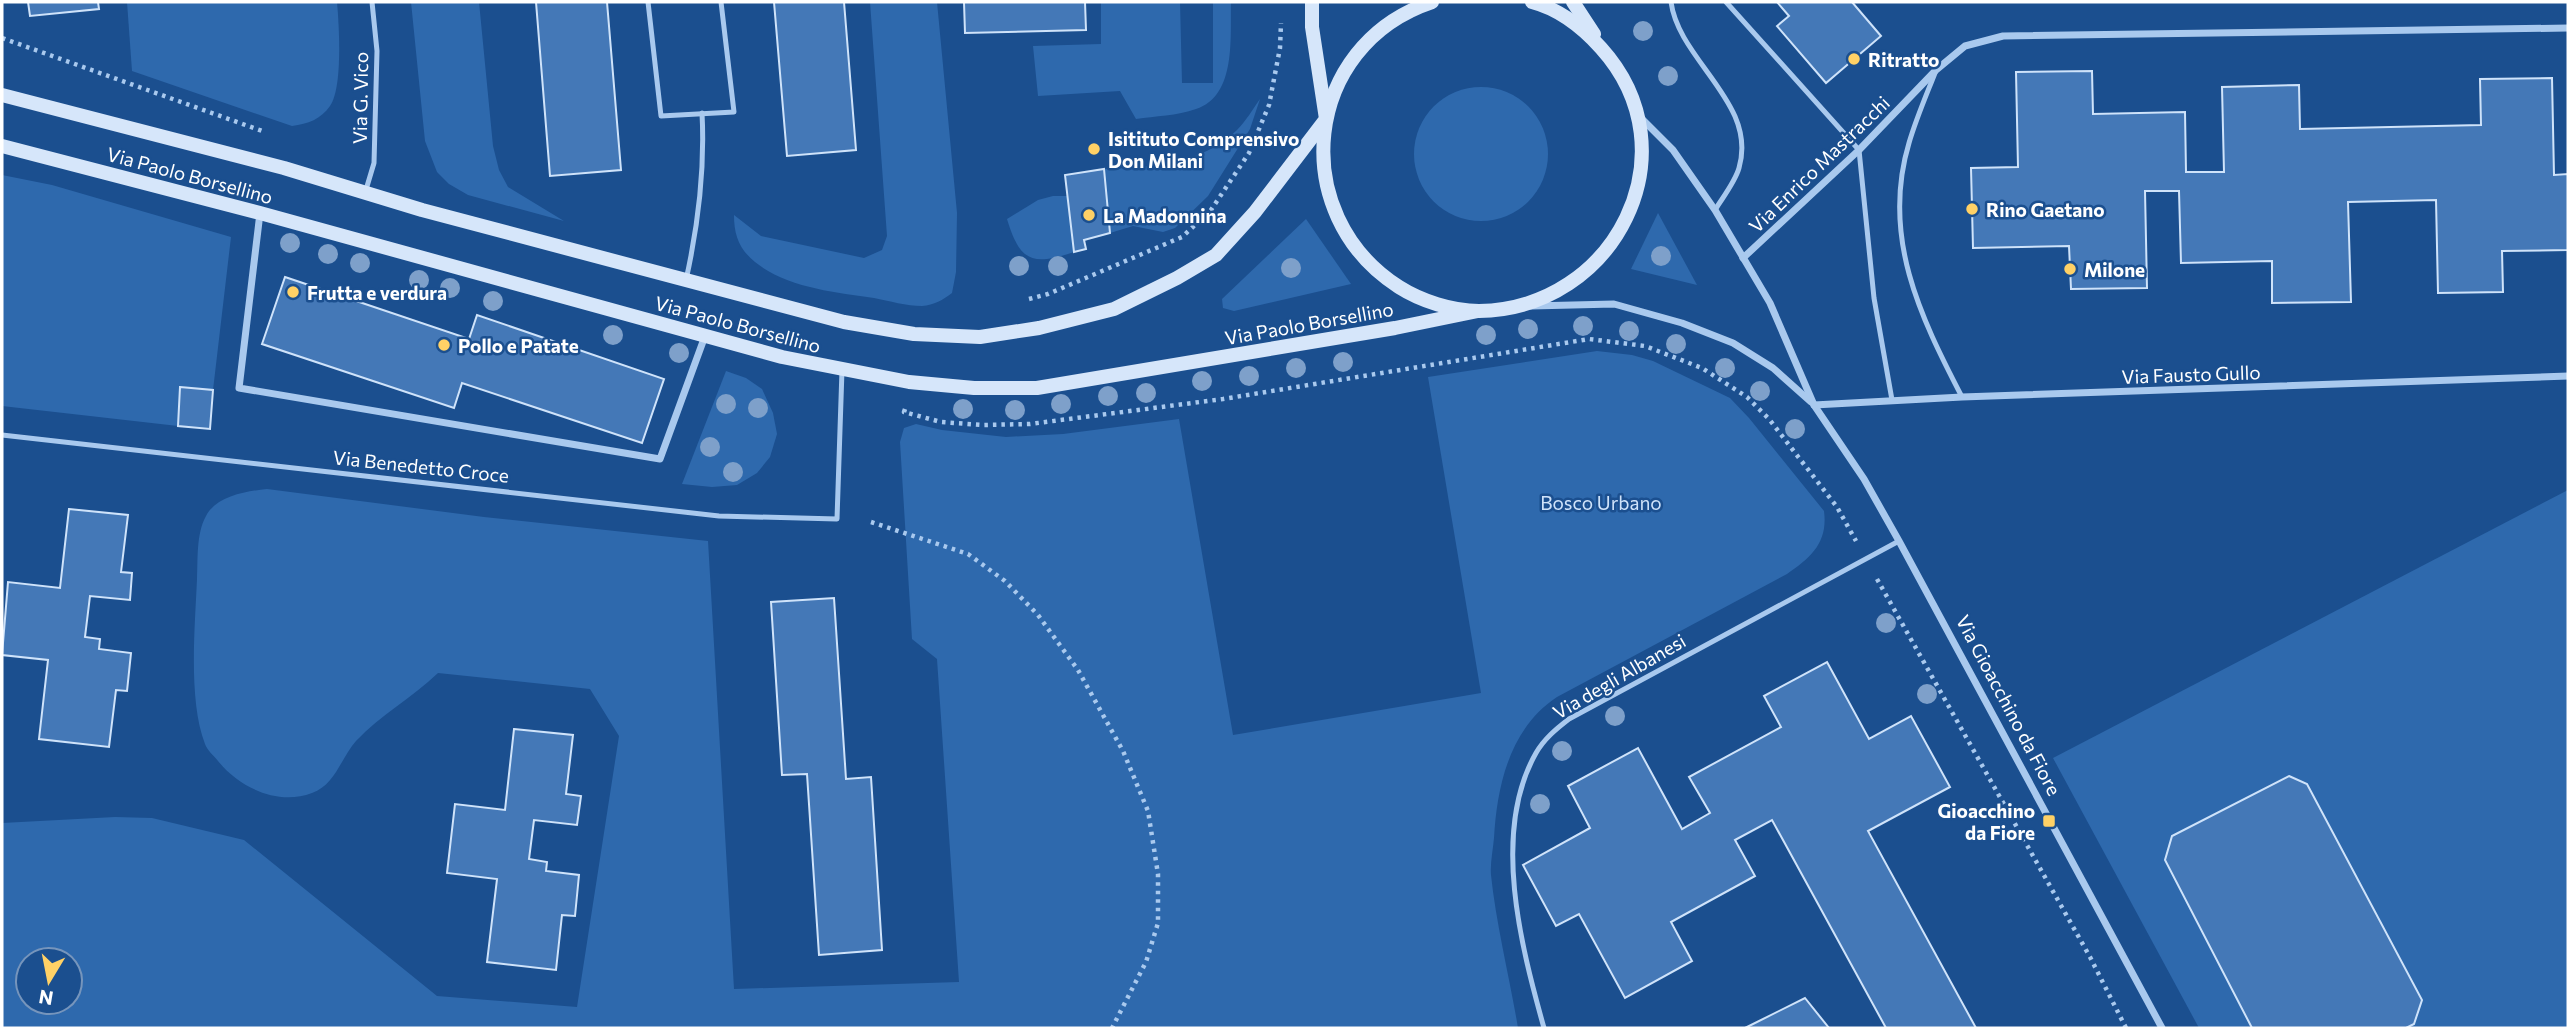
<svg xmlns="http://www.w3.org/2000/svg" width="2570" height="1030" font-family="Commissioner,sans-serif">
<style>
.green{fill:#2e69ad;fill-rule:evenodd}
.building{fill:#4478b7;stroke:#cfe3fa;stroke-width:2}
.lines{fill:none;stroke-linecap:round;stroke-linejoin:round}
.path{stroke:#a9c9ee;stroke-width:4.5;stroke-dasharray:3.5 5;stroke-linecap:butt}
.lane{stroke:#a9c9ee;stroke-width:5}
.street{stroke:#a9c9ee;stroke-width:7}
.secondary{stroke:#d6e6fa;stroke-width:14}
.tree{fill:#7ea0ca}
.poi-dot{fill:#ffd166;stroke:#1b4f8f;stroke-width:2.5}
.labels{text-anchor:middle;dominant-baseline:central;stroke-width:5;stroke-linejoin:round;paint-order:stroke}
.poi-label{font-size:19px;font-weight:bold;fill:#fff;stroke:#1b4f8f;text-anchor:start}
.street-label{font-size:19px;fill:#fff;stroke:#1b4f8f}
.park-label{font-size:19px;fill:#cfe3fa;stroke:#1b4f8f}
</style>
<rect width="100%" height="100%" fill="#1b4f8f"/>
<g class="green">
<path d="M127,2H337C339,25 343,87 330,106C321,119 308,124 292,126L132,71Z"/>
<polygon points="411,2 479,2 493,146 499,170 508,187 564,221 468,195 449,184 437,172 425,141"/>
<path d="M870,2H937L957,213L956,272L952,293C943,300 934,305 922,306C907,306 889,301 874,298C835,292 787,288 755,262C739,249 734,235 734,215L761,236L864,258L882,250L887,236Z"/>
<path d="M1101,2H1180L1182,83H1213V2H1231C1230,36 1237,96 1196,109C1177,116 1155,116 1136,119L1120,91L1038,96L1033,46L1101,44Z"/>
<circle cx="1481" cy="154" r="67"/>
<path d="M1260,99L1250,129L1208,196L1175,228L1163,232L1133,226L1110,233L1104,169C1152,167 1201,165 1237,130C1246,121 1253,109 1260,99Z"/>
<polygon points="2,175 52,185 231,237 213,390 180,387 178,426 2,406"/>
<path d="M1053,196H1067L1074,252C1032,266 1020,262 1007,219L1038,200Z"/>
<polygon points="1658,213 1697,285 1631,269"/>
<polygon points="1306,219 1351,284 1234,311 1223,308 1222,299"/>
<path d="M1597,351L1632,355L1653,361L1730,398L1749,418L1824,511C1828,542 1812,557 1787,574L1557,697C1510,728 1497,785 1494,838C1493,850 1490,863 1491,875C1496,924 1510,979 1518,1028H2V823L115,817L152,818L244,840L437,996L577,1007L619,736L590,689L438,673C412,698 380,715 356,741C341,758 335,785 312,793C277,806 239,787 218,761C214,756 207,750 205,744C188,700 195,627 197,579C198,560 196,534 206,516C216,496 247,491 267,489L484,517L708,541L734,989L959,982L937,659L912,639L900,442L904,428L916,424L942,430L1006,437L1063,434L1179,419L1233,735L1481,693L1428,377ZM28,960H70V1002H28Z"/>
<polygon points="726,371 746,378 762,389 773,413 777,434 770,457 757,473 737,485 712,487 682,484"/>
<polygon points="2568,490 2568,1028 2199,1028 2053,758"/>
</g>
<g class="building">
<polygon points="28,2 98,2 99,9 30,16"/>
<polygon points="536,2 607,2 621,170 550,176"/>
<polygon points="774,2 844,2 856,150 787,156"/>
<polygon points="964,2 1085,2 1086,30 965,33"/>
<polygon points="1777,2 1852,2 1881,36 1826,83 1777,26 1789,16"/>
<polygon points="2092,71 2093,114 2185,112 2186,172 2224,172 2222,87 2299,85 2300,129 2481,125 2480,79 2552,78 2554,175 2568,174 2568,250 2502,251 2503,292 2438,293 2436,200 2348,202 2351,302 2272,303 2272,261 2181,263 2179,191 2145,191 2147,288 2071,289 2069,246 1973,248 1971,168 2018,167 2016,72"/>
<polygon points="1104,169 1110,233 1084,240 1086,249 1074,252 1065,175"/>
<polygon points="285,277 469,339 477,315 664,379 642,443 462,383 454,408 262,344"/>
<polygon points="180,387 213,390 210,429 178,426"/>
<polygon points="69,509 128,515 121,572 132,573 130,600 90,596 85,637 100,639 99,649 131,653 127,691 116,690 109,747 39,739 48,660 2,655 8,582 60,588"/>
<polygon points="834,598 846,779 871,777 882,950 819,955 807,774 782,775 771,602"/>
<polygon points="1827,662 1869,739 1911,716 1950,787 1868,831 1976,1028 1886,1028 1772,820 1735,840 1755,876 1671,922 1692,961 1625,998 1579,914 1556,926 1523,865 1590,828 1568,786 1638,748 1682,829 1710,813 1689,777 1781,727 1764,696"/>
<polygon points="514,729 573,735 566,794 581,796 577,825 534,820 529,859 547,862 546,871 579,875 575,916 562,915 556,970 487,962 497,879 447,873 455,804 505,810"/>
<polygon points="2289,776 2307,784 2422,1000 2414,1024 2406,1028 2252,1028 2165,860 2172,836"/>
<polygon points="1805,998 1829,1028 1745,1028"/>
</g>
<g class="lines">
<g class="path">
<polyline points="2,38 265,132"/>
<polyline points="1029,299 1048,294 1182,237 1211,210 1249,153 1269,105 1280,48 1281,23"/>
<polyline points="905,409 904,412 941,422 982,425 1030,424 1223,399 1589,339 1645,346 1702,368 1747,397 1769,419 1837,507 1856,541"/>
<polyline points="871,522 968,554 1005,581 1038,615 1078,670 1123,751 1148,811 1158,874 1158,923 1146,962 1112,1028"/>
<polyline points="1877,579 2090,957 2126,1028"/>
</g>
<g class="lane">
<polyline points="648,2 661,116 734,112 721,2"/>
<path d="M1671,2C1679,61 1758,103 1739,168C1735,182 1723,197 1715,210"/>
<polyline points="1726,2 1859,150 1874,298 1892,400"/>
<path d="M1935,73C1926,96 1916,119 1909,143C1881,236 1920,316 1962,397"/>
<polyline points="365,193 374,163 377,51 372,2"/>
<path d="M686,280C698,226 705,169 702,113"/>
<polyline points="2,435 719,516 837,519 842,370"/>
<path d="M1544,1028C1521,946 1491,832 1536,753C1544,739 1556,729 1569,719L1899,541"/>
</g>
<g class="street">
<polyline points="1640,117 1673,150 1715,210 1770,303 1814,405 1864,479 1899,541 2162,1028"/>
<polyline points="260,213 239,388 660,459 705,336"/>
<polyline points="1743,258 1859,150 1936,70 1965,46 2003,36 2568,28"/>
<polyline points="1531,306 1614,304 1682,323 1733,343 1773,368 1811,402"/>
<polyline points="1814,405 1962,397 2568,376"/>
</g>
<g class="secondary">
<path d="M1432,2C1303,45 1285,214 1399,287C1421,301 1452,311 1479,311C1615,309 1695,152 1601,48C1583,28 1559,9 1532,2"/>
<polyline points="1573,2 1594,34"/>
<polyline points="2,95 284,168 422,210 844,322 914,334 980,337 1039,328 1114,309 1177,278 1216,255 1255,212 1326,119 1312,27 1312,2"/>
<polyline points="2,146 260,213 782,357 909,382 974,388 1037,388 1395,328 1478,311"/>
</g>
</g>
<g class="tree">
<circle cx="1643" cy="31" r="10"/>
<circle cx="1668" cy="76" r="10"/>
<circle cx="290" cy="243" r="10"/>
<circle cx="328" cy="254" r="10"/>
<circle cx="1661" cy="256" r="10"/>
<circle cx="360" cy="263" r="10"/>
<circle cx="1019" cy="266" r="10"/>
<circle cx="1058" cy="266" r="10"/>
<circle cx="1291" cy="268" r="10"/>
<circle cx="419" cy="280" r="10"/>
<circle cx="450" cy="288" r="10"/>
<circle cx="493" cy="301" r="10"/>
<circle cx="1583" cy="326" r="10"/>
<circle cx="1528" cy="329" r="10"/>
<circle cx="1629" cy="331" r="10"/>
<circle cx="613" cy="335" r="10"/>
<circle cx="1486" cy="335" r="10"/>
<circle cx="1676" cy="344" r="10"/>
<circle cx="679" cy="353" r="10"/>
<circle cx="1343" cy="362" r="10"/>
<circle cx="1296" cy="368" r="10"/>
<circle cx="1725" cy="368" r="10"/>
<circle cx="1249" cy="376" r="10"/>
<circle cx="1202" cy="381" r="10"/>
<circle cx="1760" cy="391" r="10"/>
<circle cx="1146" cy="393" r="10"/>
<circle cx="1108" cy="396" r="10"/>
<circle cx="726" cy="404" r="10"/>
<circle cx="1061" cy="404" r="10"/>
<circle cx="758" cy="408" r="10"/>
<circle cx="963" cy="409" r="10"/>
<circle cx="1015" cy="410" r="10"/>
<circle cx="1795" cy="429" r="10"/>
<circle cx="710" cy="447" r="10"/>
<circle cx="733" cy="472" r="10"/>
<circle cx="1886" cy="623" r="10"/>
<circle cx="1927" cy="694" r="10"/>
<circle cx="1615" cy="716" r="10"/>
<circle cx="1562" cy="751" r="10"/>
<circle cx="1540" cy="804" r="10"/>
</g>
<g class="poi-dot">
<circle cx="1854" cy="59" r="7"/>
<circle cx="1094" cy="149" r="7"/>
<circle cx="1972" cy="209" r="7"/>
<circle cx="1089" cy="215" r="7"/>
<circle cx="2070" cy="269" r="7"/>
<circle cx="293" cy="292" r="7"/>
<circle cx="444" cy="345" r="7"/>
<rect x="2042" y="814" width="14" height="14" rx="3.5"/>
</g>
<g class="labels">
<g class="poi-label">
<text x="1868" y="59">Ritratto</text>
<text x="1108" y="138">Isitituto Comprensivo<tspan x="1108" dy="22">Don Milani</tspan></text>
<text x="1986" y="209">Rino Gaetano</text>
<text x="1103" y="215">La Madonnina</text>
<text x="2084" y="269">Milone</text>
<text x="307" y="292">Frutta e verdura</text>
<text x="458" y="345">Pollo e Patate</text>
<text x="2035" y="810" text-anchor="end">Gioacchino<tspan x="2035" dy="22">da Fiore</tspan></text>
</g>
<g class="street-label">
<text transform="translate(360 98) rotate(-89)">Via G. Vico</text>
<text transform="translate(1819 164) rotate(-44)">Via Enrico Mastracchi</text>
<text transform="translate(190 175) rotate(15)">Via Paolo Borsellino</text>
<text transform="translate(1309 323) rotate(-10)">Via Paolo Borsellino</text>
<text transform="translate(738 324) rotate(15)">Via Paolo Borsellino</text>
<text transform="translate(2191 374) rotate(-2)">Via Fausto Gullo</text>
<text transform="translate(421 466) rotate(6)">Via Benedetto Croce</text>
<text transform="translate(1619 676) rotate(-30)">Via degli Albanesi</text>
<text transform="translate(2009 705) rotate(62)">Via Gioacchino da Fiore</text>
</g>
<g class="park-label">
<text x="1601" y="502">Bosco Urbano</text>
</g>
</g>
<rect width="2570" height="1030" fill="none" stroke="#ffffff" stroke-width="7"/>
<g transform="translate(49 981) rotate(190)"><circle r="33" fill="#1b4f8f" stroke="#7695bc" stroke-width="2"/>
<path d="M0-5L12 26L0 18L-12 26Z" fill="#ffd166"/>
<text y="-10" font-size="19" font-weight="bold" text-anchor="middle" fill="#ffffff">N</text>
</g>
</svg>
